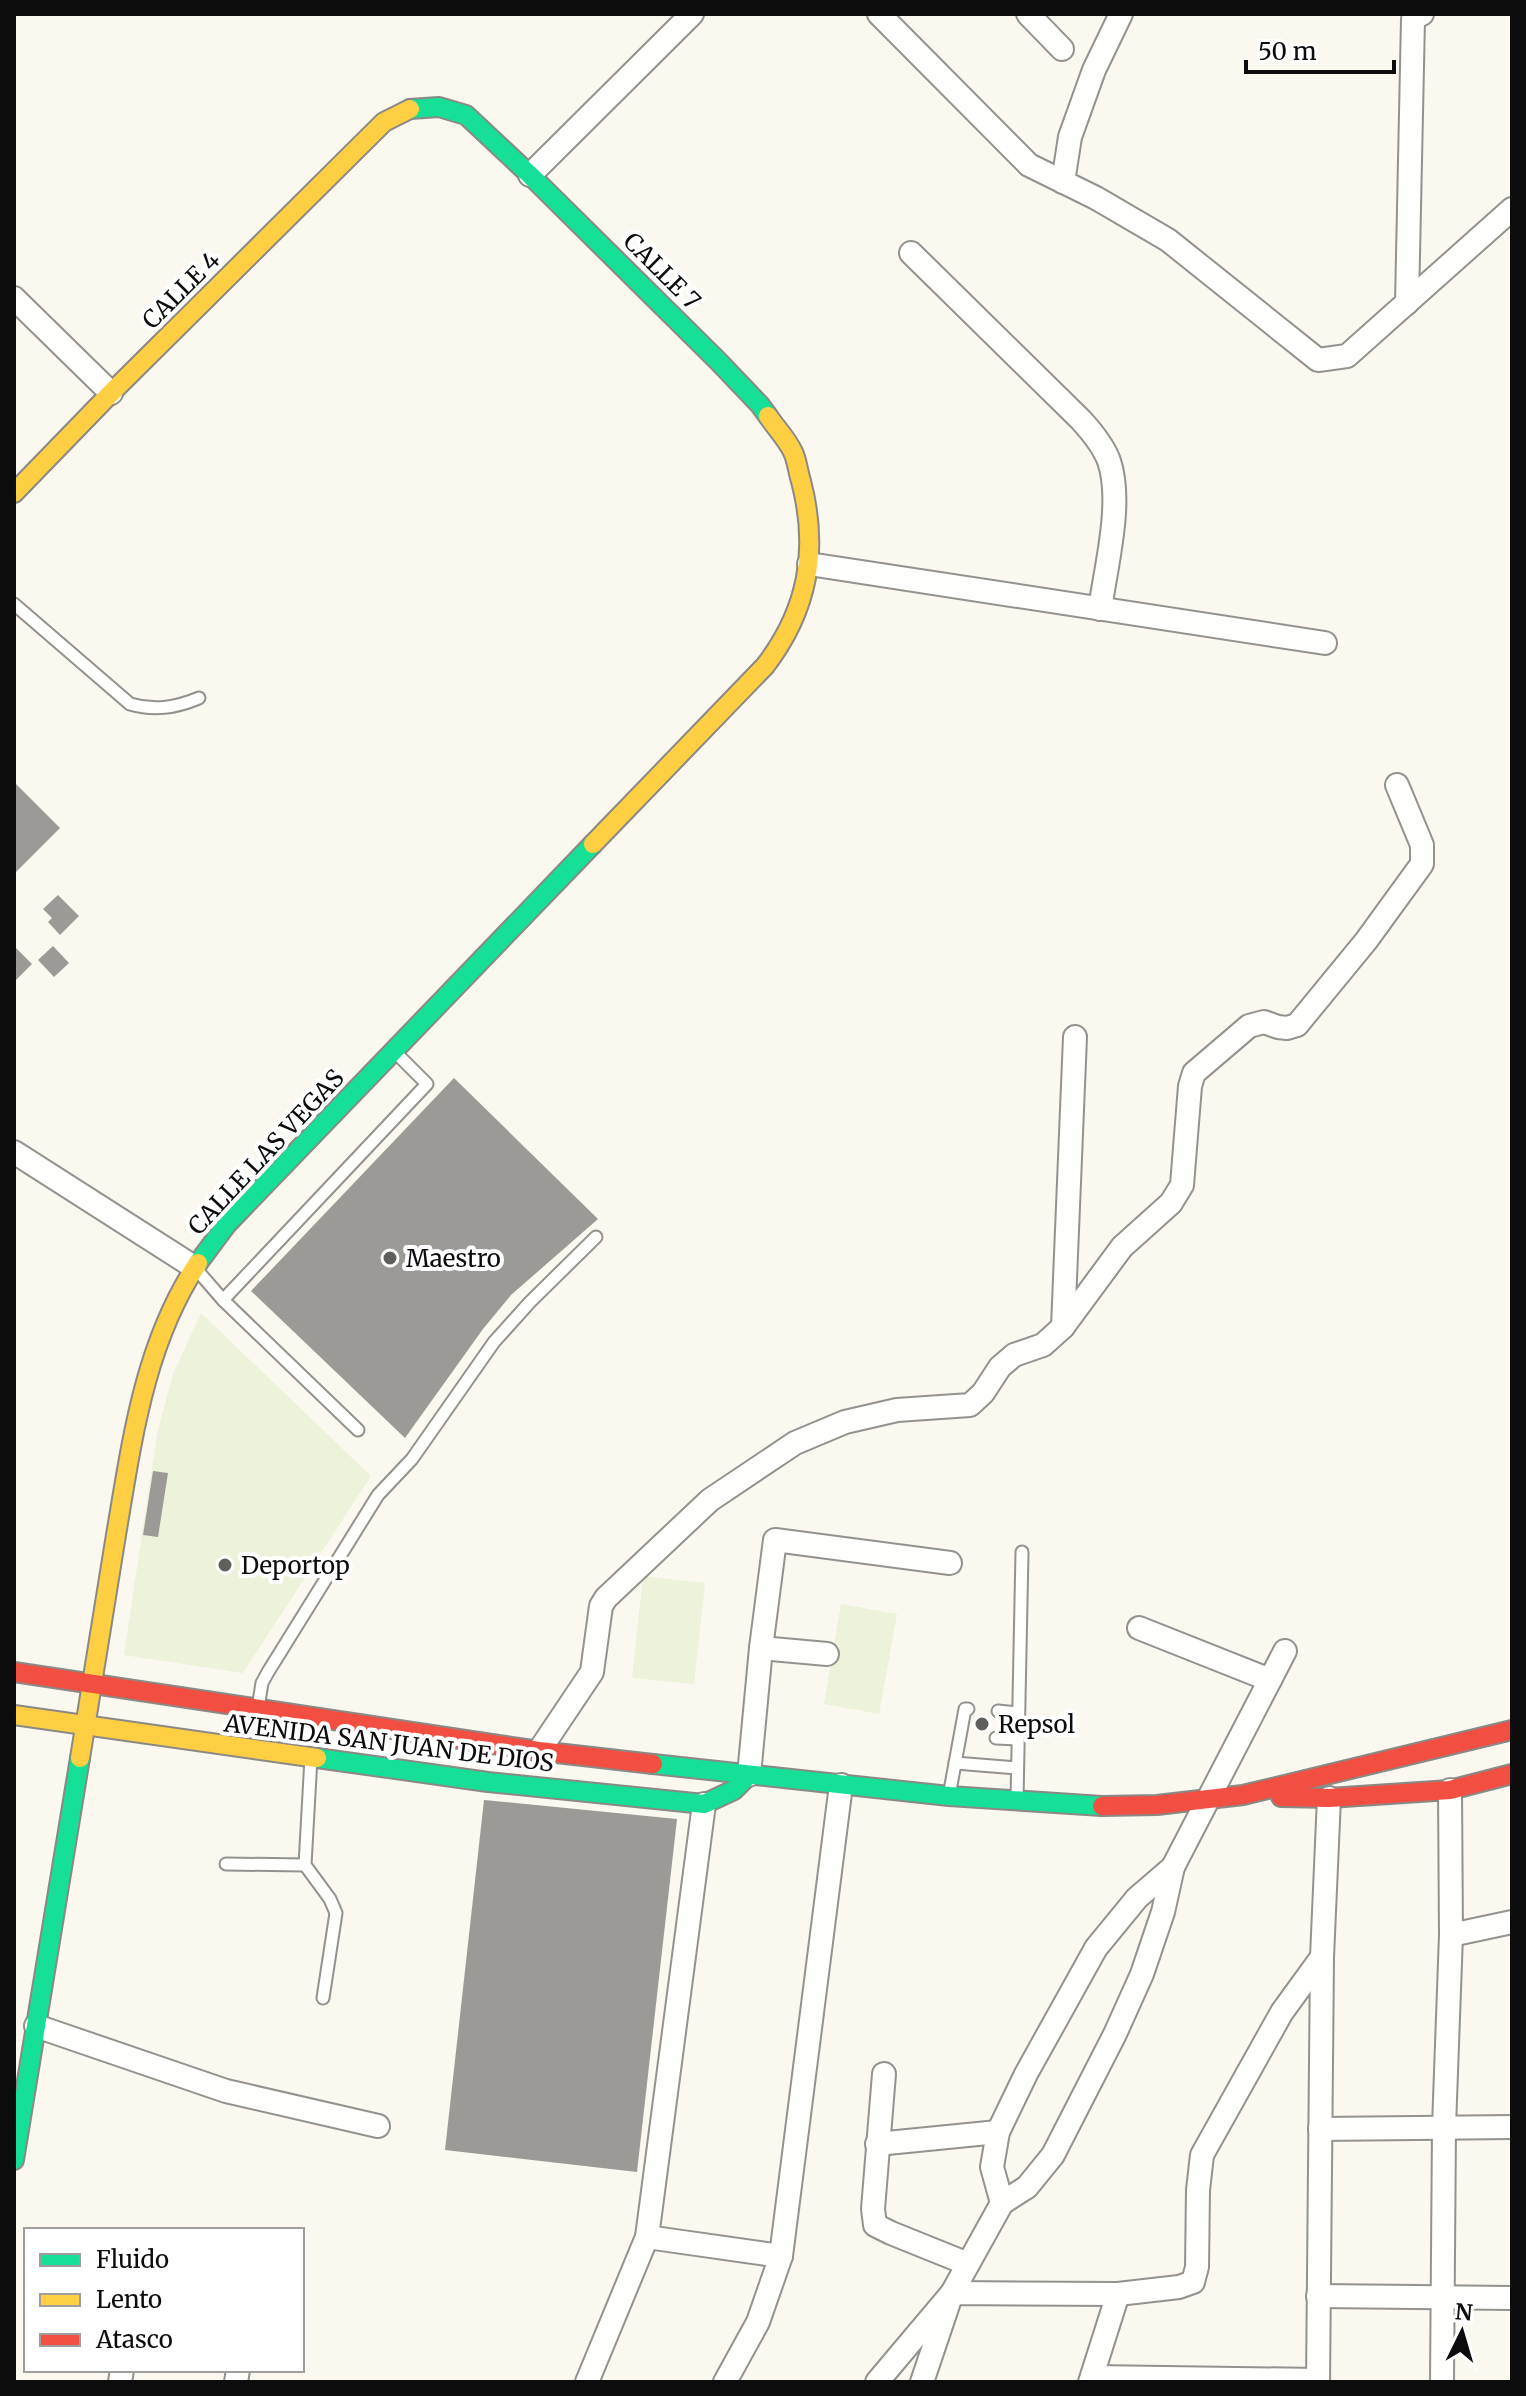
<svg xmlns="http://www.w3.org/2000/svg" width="1526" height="2396" font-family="Merriweather,serif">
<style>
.pitch{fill:#ecf3da}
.building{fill:#9c9a96}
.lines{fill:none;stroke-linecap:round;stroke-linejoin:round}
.lane-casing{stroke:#93928e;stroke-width:15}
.street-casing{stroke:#93928e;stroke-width:26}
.fast-casing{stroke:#8a8985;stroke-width:22}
.slow-casing{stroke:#8a8985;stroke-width:22}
.jam-casing{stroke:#8a8985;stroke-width:22}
.lane{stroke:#fefefd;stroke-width:11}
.street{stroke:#fefefd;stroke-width:22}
.fast{stroke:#16e098;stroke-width:18}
.slow{stroke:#ffcf43;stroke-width:18}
.jam{stroke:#f24e42;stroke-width:18}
.poi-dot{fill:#5f5f5b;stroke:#fff;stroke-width:3}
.labels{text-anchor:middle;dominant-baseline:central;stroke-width:8;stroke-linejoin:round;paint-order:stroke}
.street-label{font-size:24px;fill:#0c0c0c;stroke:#fff}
.poi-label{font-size:24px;fill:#0c0c0c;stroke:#fff;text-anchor:start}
</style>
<rect width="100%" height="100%" fill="#faf8ef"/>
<g class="pitch">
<polygon points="201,1313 371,1476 243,1673 124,1655 157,1434 173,1374"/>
<polygon points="643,1576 705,1583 694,1684 632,1678"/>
<polygon points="841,1604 897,1614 879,1714 824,1704"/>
</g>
<g class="building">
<polygon points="14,782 60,828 14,874"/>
<polygon points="58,895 79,916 60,935 48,922 52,918 43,909"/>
<polygon points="14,946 32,964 14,982"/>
<polygon points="53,946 69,963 54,977 38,960"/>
<polygon points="454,1078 598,1219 511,1295 483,1329 405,1438 251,1291"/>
<polygon points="153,1471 168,1473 158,1537 143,1535"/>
<polygon points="484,1800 677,1819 637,2172 445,2150"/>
</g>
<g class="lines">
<g class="lane-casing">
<g id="lane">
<path d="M14,604L130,704C154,711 175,708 199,698"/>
<polyline points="197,1270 223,1300 358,1430"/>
<polyline points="223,1300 427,1084 394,1051"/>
<polyline points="258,1708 262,1683 268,1672 378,1495 412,1459 494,1342 530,1302 596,1237"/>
<polyline points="998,1711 1018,1713"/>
<polyline points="996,1738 1018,1739"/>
<polyline points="311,1758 305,1865 330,1899 336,1913 323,1998"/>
<polyline points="955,1763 1017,1768"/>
<polyline points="949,1796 965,1709 968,1709"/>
<polyline points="1017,1799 1022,1552"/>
<polyline points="226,1864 305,1865"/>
</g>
</g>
<g class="street-casing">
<g id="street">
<polyline points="879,14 1029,165 1096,198 1168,240 1318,360 1347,356 1512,209"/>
<polyline points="1028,14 1062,49"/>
<polyline points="530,175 692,14"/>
<polyline points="1063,182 1070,137 1094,70 1121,14"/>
<path d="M911,253L1081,420C1092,432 1103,445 1109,461C1123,502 1106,566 1100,609"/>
<polyline points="14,298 111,393"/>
<polyline points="1407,303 1413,19 1422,14"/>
<polyline points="809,564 1325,643"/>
<polyline points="14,1152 194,1267"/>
<polyline points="1063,1327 1075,1037"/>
<polyline points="1139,1628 1270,1680"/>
<polyline points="761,1648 827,1654"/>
<polyline points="539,1751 592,1672 601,1606 606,1598 710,1500 795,1443 845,1422 897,1410 970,1405 983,1393 1000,1367 1014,1355 1043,1345 1063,1327 1122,1247 1171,1203 1182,1185 1190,1086 1194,1073 1249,1026 1264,1022 1278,1027 1287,1028 1297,1025 1366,941 1422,864 1422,845 1397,785"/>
<polyline points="749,1775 761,1648 775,1540 950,1563"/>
<polyline points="1451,1935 1512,1922"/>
<polyline points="36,2026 226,2091 378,2126"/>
<polyline points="884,2074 873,2209 875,2225 891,2233 968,2264"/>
<polyline points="1320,2129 1512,2127"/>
<polyline points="877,2144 998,2132"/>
<polyline points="1002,2203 992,2167 998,2132 1026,2074 1096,1948 1137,1898 1173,1867"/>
<polyline points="647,2237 781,2256"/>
<polyline points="1318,2296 1512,2298"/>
<polyline points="1093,2377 1318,2380"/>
<polyline points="120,2382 122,2370"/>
<polyline points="236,2382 238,2370"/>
<polyline points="587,2382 647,2237 704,1804"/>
<polyline points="725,2382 758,2322 781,2256 841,1785"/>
<polyline points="877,2382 952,2293 1118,2294 1179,2287 1193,2282 1197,2267 1198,2190 1202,2155 1282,2012 1322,1957"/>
<polyline points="922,2382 952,2293 1002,2203 1027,2187 1053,2155 1115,2034 1142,1974 1163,1912 1173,1867 1285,1651"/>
<polyline points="1090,2382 1118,2294"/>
<polyline points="1318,2382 1322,1957 1329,1798"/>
<polyline points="1442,2382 1444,2127 1451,1935 1450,1790"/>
</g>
</g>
<g class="fast-casing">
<g id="fast">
<polyline points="410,109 439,107 466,115 530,175 718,361 760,405 768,416"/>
<polyline points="198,1263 227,1224 593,844"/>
<polyline points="317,1758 488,1782 704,1804 734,1790 749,1775"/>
<polyline points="653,1764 949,1796 1102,1806"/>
<polyline points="14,2160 80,1758"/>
</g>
</g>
<g class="slow-casing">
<g id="slow">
<polyline points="14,493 111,393 384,122 410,109"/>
<path d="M593,844L765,666C808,610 819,550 801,481C798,472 797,460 793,452C787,439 776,428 768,416"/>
<polyline points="14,1715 317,1758"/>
<path d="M80,1758C92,1683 104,1609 116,1535C132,1441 144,1344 198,1263"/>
</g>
</g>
<g class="jam-casing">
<g id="jam">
<polyline points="14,1672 539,1751 653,1764"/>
<polyline points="1281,1797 1329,1798 1450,1790 1512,1774"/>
<polyline points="1102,1806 1157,1805 1243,1795 1512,1730"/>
</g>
</g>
<use href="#lane" class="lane"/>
<use href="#street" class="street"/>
<use href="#fast" class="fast"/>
<use href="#slow" class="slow"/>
<use href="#jam" class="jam"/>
</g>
<g class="poi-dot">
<circle cx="390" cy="1258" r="8"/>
<circle cx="225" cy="1565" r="8"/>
<circle cx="982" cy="1724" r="8"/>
</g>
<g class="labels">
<g class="street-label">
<text transform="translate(662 271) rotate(45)">CALLE 7</text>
<text transform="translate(181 290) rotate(-45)">CALLE 4</text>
<text transform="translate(266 1152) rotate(-47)">CALLE LAS VEGAS</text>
<text transform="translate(389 1743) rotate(7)">AVENIDA SAN JUAN DE DIOS</text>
</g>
<g class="poi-label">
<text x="406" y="1258">Maestro</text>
<text x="241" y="1565">Deportop</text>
<text x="998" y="1724">Repsol</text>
</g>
</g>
<rect width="1526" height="2396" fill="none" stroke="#0c0c0c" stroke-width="32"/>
<rect x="24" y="2228" width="280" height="144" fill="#ffffff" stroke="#9e9e9e" stroke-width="2"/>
<rect x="40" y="2254" width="40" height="12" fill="#16e098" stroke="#9e9e9e" stroke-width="2"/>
<text x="96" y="2268" font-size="24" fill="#0c0c0c">Fluido</text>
<rect x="40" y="2294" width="40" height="12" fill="#ffcf43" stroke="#9e9e9e" stroke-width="2"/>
<text x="96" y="2308" font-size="24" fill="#0c0c0c">Lento</text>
<rect x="40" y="2334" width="40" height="12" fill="#f24e42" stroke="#9e9e9e" stroke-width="2"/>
<text x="96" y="2348" font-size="24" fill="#0c0c0c">Atasco</text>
<g transform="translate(1462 2332) rotate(5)" stroke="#ffffff" stroke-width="6" paint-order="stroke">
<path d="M0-6L14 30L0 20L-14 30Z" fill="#0c0c0c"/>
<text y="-12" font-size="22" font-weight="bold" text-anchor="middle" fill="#0c0c0c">N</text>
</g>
<path d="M1246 60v12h148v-12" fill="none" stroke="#0c0c0c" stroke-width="4"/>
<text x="1258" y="60" font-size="24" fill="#0c0c0c" stroke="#ffffff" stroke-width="6" paint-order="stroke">50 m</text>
</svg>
